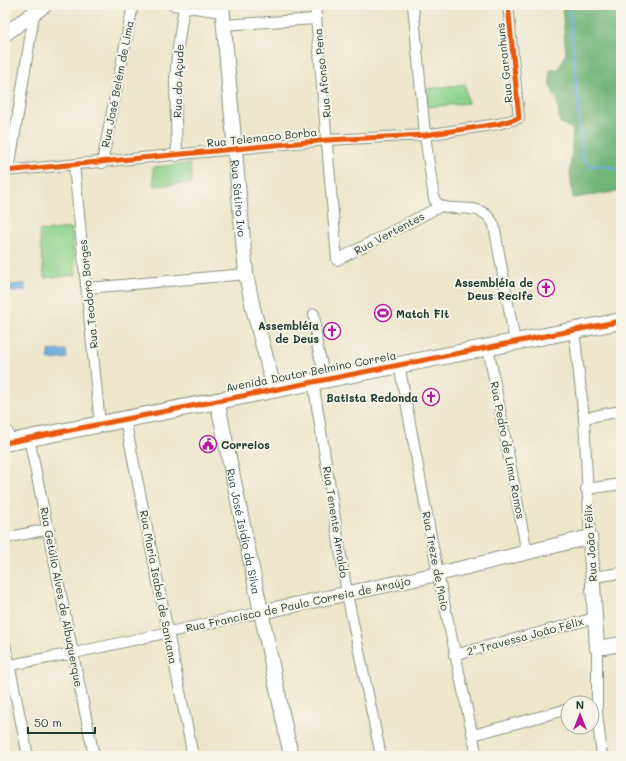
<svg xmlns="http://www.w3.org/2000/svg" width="626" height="761" font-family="Mali,sans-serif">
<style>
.green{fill:#8cd28b;stroke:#568860}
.forest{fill:#71b477;stroke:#487856}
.water{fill:#6cafe1;stroke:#46768a}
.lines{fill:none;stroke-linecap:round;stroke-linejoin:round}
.stream{stroke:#6cafe1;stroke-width:2.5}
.street-casing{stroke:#869280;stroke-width:12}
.secondary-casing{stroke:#869280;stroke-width:16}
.primary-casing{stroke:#869280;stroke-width:18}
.street{stroke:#fff;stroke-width:10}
.secondary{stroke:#fff;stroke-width:14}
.primary{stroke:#fff;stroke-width:16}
.cycleway-casing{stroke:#f7f3e8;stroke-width:8}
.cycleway{stroke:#e8590c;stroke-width:5}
.labels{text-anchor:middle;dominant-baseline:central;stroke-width:4;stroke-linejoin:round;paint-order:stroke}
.street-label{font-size:11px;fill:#1f3d34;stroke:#f7f3e8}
.poi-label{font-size:11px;font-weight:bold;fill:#1f3d34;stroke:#f7f3e8;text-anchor:end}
</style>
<rect width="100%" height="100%" fill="#f7f3e8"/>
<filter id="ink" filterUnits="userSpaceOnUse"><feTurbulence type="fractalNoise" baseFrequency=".025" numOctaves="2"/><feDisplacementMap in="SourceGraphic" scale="8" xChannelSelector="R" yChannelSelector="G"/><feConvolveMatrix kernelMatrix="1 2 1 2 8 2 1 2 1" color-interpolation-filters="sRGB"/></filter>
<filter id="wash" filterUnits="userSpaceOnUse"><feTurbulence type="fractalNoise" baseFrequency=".012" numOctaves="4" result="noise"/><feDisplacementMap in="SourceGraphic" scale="16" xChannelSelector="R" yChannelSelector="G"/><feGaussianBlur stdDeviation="0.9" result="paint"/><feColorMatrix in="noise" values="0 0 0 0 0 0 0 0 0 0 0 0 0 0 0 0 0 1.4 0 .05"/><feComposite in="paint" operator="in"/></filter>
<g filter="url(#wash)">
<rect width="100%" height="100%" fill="#ede6cb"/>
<g class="green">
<polygon points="465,84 468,103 428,107 426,89"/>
<polygon points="190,164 192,183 154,186 153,167"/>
<polygon points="71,228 76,275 44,278 39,231"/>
</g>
<polygon class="forest" points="562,5 621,5 621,191 573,198 570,172 573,129 560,123 557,99 550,86 550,70 559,69 566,54"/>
<g class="water">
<polygon points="25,284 25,291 11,292 10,285"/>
<polygon points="66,350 67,358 49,360 48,351"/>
</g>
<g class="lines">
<polyline class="stream" points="569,5 583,160 592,166 604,165 621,170"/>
</g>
</g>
<g filter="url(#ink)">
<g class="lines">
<g class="street-casing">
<g id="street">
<polyline points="174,5 222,12"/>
<polyline points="315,5 337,260 441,206"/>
<path d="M413,5L425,135L434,199C446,219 480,195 494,225L515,342"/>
<polyline points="223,25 316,19"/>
<polyline points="177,156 175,81 177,54 184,6"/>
<polyline points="102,163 133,5"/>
<polyline points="74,165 100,424"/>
<polyline points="9,170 34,14"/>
<polyline points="5,171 328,140 425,135 498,124 519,118 508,5"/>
<polyline points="88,288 246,274"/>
<polyline points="314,314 317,345 325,378"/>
<polyline points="574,330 584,418 590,537"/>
<polyline points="488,347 527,553"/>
<polyline points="399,364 438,574 477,756"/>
<polyline points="313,381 347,594 381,756"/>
<polyline points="584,418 621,411"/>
<polyline points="125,419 193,756"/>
<polyline points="29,438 94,756"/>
<polyline points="586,489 621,484"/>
<polyline points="5,538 49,529"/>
<polyline points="592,577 621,573"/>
<polyline points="5,644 28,756"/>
<polyline points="597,648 597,713 602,756"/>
<polyline points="454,655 595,618"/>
<polyline points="5,666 74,653 261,612"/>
<polyline points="473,735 568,709"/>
</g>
</g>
<g class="secondary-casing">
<g id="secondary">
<path id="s1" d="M222,5L246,274L253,308L274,388"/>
<polyline points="5,34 45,5"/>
<path id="s2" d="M217,400L291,756"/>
<polyline points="5,431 9,442"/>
<polyline points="261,612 438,574 590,537 597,648 621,644"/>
</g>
</g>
<g class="primary-casing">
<polyline id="primary" points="5,443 621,321"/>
</g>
<use href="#street" class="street"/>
<use href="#secondary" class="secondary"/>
<use href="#primary" class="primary"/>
<g class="cycleway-casing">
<g id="cycleway">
<polyline points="5,171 328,140 425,135 498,124 519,118 508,5"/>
<polyline points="5,443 621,321"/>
</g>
</g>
<use href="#cycleway" class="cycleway"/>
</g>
</g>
<defs>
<g id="church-ring" transform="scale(0.9)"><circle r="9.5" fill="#f7f3e8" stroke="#b5179e" stroke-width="1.5"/><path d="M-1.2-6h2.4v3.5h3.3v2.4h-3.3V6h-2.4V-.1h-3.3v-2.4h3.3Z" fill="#b5179e"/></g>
<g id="stadium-ring" transform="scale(0.9)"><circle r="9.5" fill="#f7f3e8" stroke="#b5179e" stroke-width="1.5"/><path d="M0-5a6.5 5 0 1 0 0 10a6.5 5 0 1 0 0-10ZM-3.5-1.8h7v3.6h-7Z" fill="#b5179e"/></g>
<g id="civic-ring" transform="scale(0.9)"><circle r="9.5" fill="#f7f3e8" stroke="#b5179e" stroke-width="1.5"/><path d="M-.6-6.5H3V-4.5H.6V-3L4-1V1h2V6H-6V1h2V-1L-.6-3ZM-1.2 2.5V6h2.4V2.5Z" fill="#b5179e"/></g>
</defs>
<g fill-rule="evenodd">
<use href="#church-ring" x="546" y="288"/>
<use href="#stadium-ring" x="383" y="313"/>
<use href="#church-ring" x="332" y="331"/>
<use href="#church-ring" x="431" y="397"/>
<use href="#civic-ring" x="208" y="444"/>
</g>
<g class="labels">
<g class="street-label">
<text transform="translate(504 63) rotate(-96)">Rua Garanhuns</text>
<text transform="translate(322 73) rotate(-96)">Rua Afonso Pena</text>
<text transform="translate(178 81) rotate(-88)">Rua do Açude</text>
<text transform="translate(117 84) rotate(-79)">Rua José Belém de Lima</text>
<text transform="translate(262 137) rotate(-6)">Rua Telemaco Borba</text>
<text stroke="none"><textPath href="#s1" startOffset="194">Rua Sátiro Ivo</textPath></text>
<text transform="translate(389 233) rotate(-28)">Rua Vertentes</text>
<text transform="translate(88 294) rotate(-96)">Rua Teodoro Borges</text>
<text transform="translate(311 371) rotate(-11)">Avenida Doutor Belmino Correia</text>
<text transform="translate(508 450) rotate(79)">Rua Pedro de Lima Ramos</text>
<text transform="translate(336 522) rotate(81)">Rua Tenente Arnaldo</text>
<text stroke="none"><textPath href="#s2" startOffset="134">Rua José Isídio da Silva</textPath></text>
<text transform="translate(590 543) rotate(-94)">Rua João Félix</text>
<text transform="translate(436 561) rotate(79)">Rua Treze de Maio</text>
<text transform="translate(159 587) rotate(79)">Rua Maria Isabel de Santana</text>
<text transform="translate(62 597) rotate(79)">Rua Getúlio Alves de Albuquerque</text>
<text transform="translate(298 604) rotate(-12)">Rua Francisco de Paula Correia de Araújo</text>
<text transform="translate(525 636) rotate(-15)">2ª Travessa João Félix</text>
</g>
<g class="poi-label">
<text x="533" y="282">Assembléia de<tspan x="533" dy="13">Deus Recife</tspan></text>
<text x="396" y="313" text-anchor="start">Match Fit</text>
<text x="319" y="325">Assembléia<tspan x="319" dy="13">de Deus</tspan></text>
<text x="418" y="397">Batista Redonda</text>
<text x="221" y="444" text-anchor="start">Correios</text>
</g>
</g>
<rect width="626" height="761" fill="none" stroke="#f7f3e8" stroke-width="20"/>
<g transform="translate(580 715)"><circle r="19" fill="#f7f3e8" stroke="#a1aaa0"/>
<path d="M0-3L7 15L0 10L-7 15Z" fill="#b5179e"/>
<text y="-6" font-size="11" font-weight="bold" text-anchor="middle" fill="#1f3d34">N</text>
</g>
<path d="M28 727v6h67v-6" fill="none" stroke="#1f3d34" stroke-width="2"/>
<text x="34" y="727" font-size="12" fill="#1f3d34" stroke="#f7f3e8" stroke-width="3" paint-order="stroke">50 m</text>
</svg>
